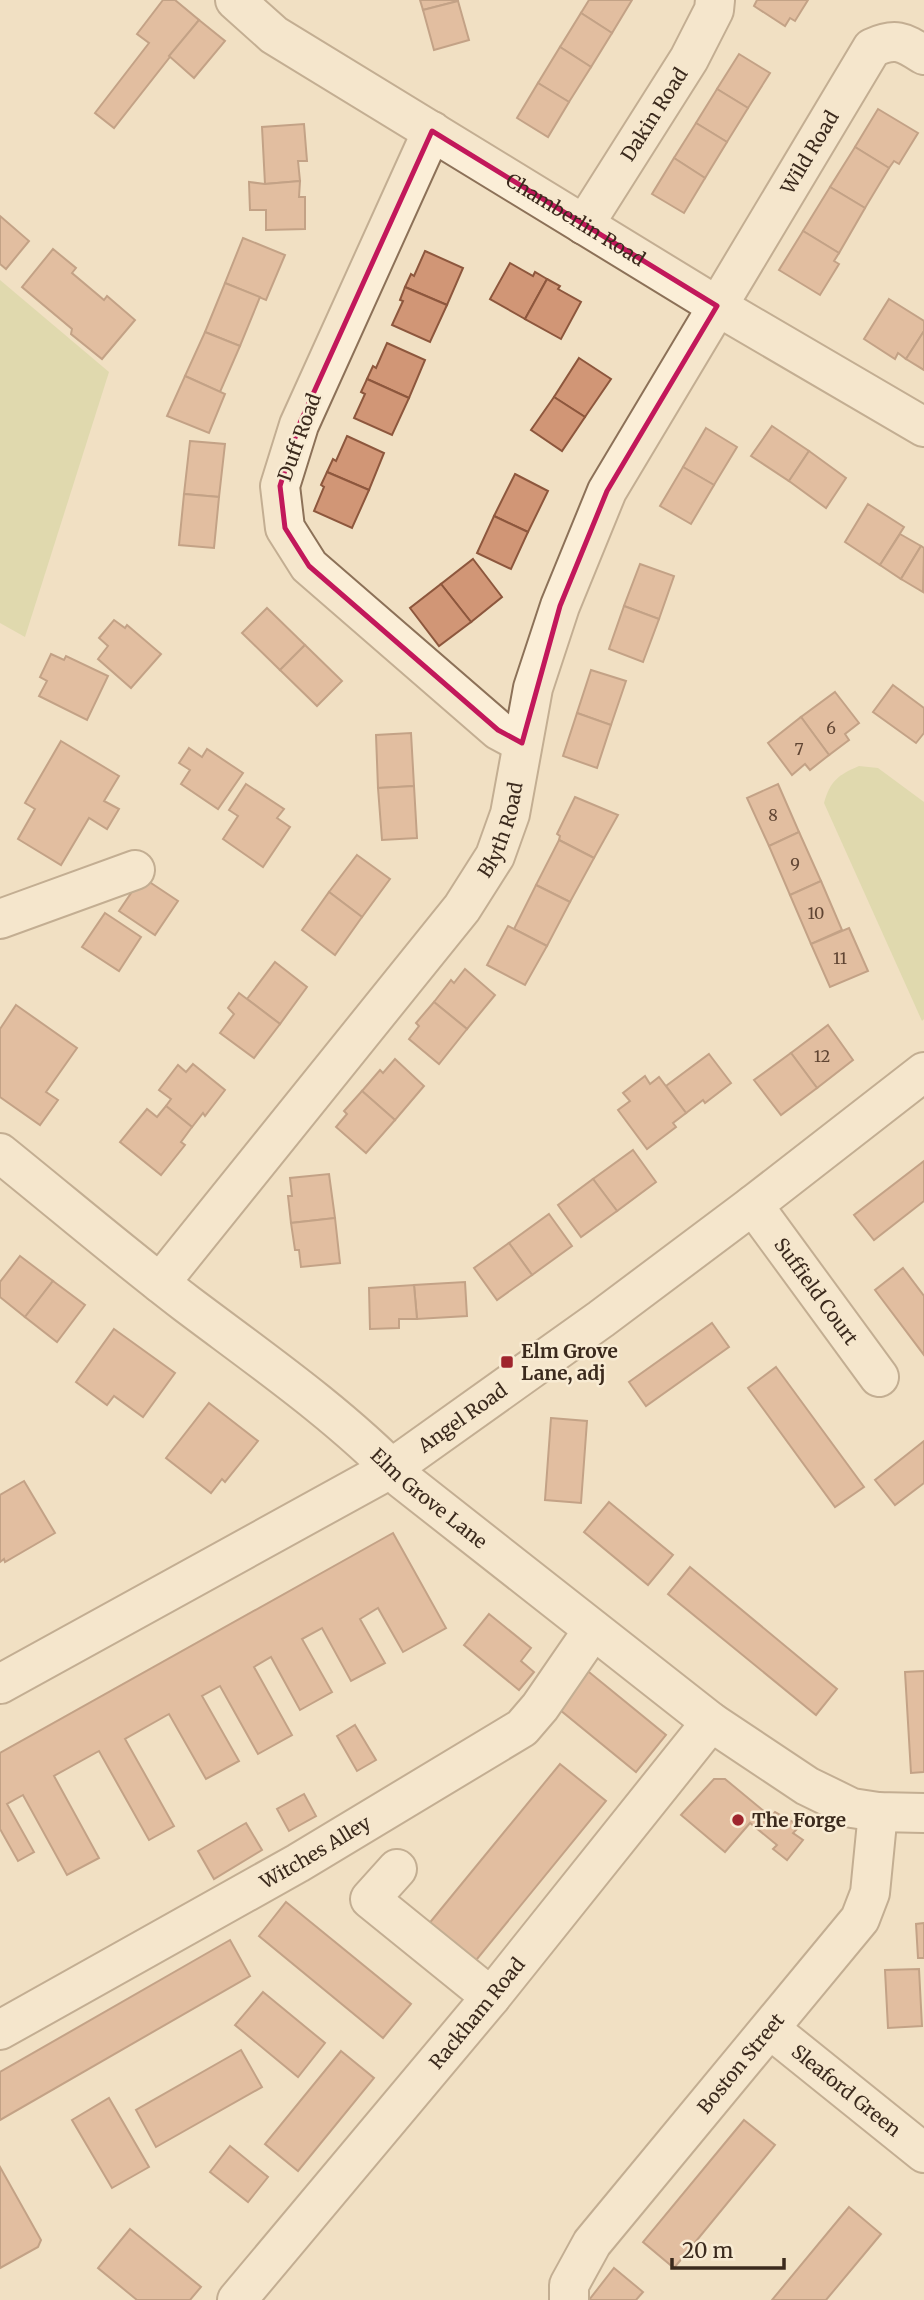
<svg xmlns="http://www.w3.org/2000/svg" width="924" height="2300" font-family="Merriweather,serif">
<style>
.green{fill:#ccd096}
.building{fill:#d19676;stroke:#8d573d;stroke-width:2}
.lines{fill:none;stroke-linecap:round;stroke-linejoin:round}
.minor-casing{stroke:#8c7158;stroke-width:42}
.minor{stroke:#fbeed7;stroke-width:38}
.marked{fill:none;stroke:#c2185b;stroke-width:5;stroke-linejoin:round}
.poi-dot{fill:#9f252d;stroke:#f8ebd3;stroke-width:2.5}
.labels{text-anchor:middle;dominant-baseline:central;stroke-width:5;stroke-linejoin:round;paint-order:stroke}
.number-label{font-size:16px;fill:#604533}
.street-label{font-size:19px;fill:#3b2a1d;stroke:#f8ebd3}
.poi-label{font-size:19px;font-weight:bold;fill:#3b2a1d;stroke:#f8ebd3;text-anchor:start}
</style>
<rect width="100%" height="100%" fill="#f1e0c3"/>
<g class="green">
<polygon points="0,280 109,372 25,637 0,623"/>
<path d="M859,766L878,768L924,802V1019L922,1021L824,803C830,781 838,775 859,766Z"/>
</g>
<g class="building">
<polygon points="163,0 175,0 199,20 114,128 95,113 149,43 137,34"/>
<polygon points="420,0 458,0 458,1 423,10"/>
<polygon points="589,0 632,0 612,33 581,13"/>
<polygon points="757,0 808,0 795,21 790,18 785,26 754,6"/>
<polygon points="458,1 469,40 434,50 423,10"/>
<polygon points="581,13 612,33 591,67 560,47"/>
<polygon points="199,20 225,41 194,78 169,56"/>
<polygon points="560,47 591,67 569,102 538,83"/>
<polygon points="739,54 770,73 748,108 717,89"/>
<polygon points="538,83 569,102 548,137 517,118"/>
<polygon points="717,89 748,108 727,142 696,123"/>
<polygon points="878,109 918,133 899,164 894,161 889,168 855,147"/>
<polygon points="696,123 727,142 705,178 674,158"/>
<polygon points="304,124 307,161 298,161 300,181 265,184 262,127"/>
<polygon points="855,147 889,168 865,208 830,187"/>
<polygon points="674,158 705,178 684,213 652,194"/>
<polygon points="300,181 299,197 305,197 305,229 266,230 266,210 250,210 249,182 265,184"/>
<polygon points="830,187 865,208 839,253 803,231"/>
<polygon points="0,216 29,241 6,269 0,264"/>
<polygon points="803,231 839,253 834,261 839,264 820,295 779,270"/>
<polygon points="243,238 285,255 266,300 225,283"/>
<polygon points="53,249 76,268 72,273 104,300 107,296 135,320 102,359 71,334 72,329 22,287"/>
<polygon points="425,251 463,268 447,305 405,287 411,274 414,276"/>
<polygon points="510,263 533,276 535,272 547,279 525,319 490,299"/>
<polygon points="547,279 560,286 558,289 581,302 561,339 525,319"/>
<polygon points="225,283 260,297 240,346 205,332"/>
<polygon points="405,287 447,305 430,342 392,325 403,301 400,300"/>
<polygon points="889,299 924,321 924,331 906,359 898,353 895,359 864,339"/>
<polygon points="924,331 924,370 906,359"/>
<polygon points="205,332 240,346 220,392 185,376"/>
<polygon points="387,343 425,360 409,398 367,379 373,366 376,368"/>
<polygon points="579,358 611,379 585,417 554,397"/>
<polygon points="185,376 225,394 209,433 167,416"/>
<polygon points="367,379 409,398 392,435 354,418 365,394 361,392"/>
<polygon points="554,397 585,417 562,451 531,430"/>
<polygon points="772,426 809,451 789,481 751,456"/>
<polygon points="706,428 737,447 714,485 683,467"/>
<polygon points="347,436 384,453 369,490 327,472 333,459 336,461"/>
<polygon points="190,441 225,444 219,497 184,494"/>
<polygon points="809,451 846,478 826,508 789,481"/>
<polygon points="683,467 714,485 691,524 660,506"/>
<polygon points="327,472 369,490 352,528 314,511 324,487 321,485"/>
<polygon points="515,474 548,491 528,532 494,516"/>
<polygon points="184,494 219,497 214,548 179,545"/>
<polygon points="868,504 904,527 880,565 845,542"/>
<polygon points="494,516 528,532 511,569 477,553"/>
<polygon points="900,534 921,546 901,579 880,565"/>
<polygon points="921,546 924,548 923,592 901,579"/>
<polygon points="473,559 502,597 471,622 441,584"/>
<polygon points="640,564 674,576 659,619 624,606"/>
<polygon points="441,584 471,622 439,646 410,608"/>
<polygon points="624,606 659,619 643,662 609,649"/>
<polygon points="267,608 305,645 280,670 242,633"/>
<polygon points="114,620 125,628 127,625 161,654 131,688 98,659 108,646 99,638"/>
<polygon points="305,645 342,681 317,706 280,670"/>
<polygon points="51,654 64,660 66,656 108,676 87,720 39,696 47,681 40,677"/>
<polygon points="591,670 626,681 611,725 577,713"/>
<polygon points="893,685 924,708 924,733 916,743 873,712"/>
<polygon points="835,692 859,723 845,734 849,740 829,755 801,717"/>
<polygon points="577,713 611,725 597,768 563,756"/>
<polygon points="801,717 829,755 810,770 805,764 792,775 768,743"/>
<polygon points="411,733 414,786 378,788 376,735"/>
<polygon points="61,741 119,776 104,801 119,809 107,829 89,818 61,865 18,839 35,809 25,803"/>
<polygon points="189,748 202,757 207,749 243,773 218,809 181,784 190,770 179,763"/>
<polygon points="246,784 284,809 277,818 290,827 263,867 223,839 238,816 229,810"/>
<polygon points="778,784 799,832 769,846 747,798"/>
<polygon points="414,786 417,838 382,840 378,788"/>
<polygon points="575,797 618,815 594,858 559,840 560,836 557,834"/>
<polygon points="799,832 821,881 790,895 769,846"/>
<polygon points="559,840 594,858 570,902 536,885"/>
<polygon points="357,855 390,879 362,917 329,892"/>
<polygon points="142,877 178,901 155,935 119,911"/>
<polygon points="821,881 842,930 811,944 790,895"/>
<polygon points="536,885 570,902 547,946 514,929"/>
<polygon points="329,892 362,917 335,955 302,930"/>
<polygon points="105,913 141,937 119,971 82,947"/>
<polygon points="508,926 547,946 525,985 487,965"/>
<polygon points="849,928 868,971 830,987 811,944"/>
<polygon points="275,962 307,987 280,1024 247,999"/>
<polygon points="465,969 495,995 467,1029 434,1002 451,980 454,983"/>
<polygon points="239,993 280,1024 254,1058 220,1033 234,1014 228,1008"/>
<polygon points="434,1002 467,1029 439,1064 409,1039 419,1026 416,1023"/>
<polygon points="16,1005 77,1048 46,1092 58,1100 40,1125 0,1097 0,1029"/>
<polygon points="828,1025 853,1060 817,1088 791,1053"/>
<polygon points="791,1053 817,1088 781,1115 754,1080"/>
<polygon points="709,1054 731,1083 705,1103 703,1100 686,1113 666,1086"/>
<polygon points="395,1059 424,1086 395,1120 362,1091 380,1070 383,1073"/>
<polygon points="193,1064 225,1090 205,1116 203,1113 192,1127 166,1106 171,1099 159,1090 178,1065 186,1072"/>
<polygon points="645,1076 650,1084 659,1077 686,1113 673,1123 676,1127 647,1149 618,1110 630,1101 623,1093"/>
<polygon points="362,1091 395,1120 366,1153 336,1127 347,1114 344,1111"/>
<polygon points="166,1106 192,1127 181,1142 185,1145 161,1175 120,1142 147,1109 157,1117"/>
<polygon points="633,1150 656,1182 617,1211 593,1179"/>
<polygon points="924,1161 924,1201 874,1240 854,1215"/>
<polygon points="329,1174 335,1218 291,1223 288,1196 292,1196 290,1178"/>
<polygon points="593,1179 617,1211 581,1237 558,1205"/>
<polygon points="549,1214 572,1246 532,1275 509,1243"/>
<polygon points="335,1218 340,1263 301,1267 299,1250 295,1250 291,1223"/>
<polygon points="509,1243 532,1275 497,1300 474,1268"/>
<polygon points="20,1256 53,1281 25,1317 0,1297 0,1282"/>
<polygon points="903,1268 924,1296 924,1355 875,1290"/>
<polygon points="53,1281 85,1305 57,1342 25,1317"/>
<polygon points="465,1282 467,1316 417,1319 414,1285"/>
<polygon points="414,1285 417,1319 399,1319 399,1328 370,1329 369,1288"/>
<polygon points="712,1323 729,1347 646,1406 629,1382"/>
<polygon points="114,1329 175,1373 143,1417 114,1396 107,1405 76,1382"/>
<polygon points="776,1367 864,1487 835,1507 748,1388"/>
<polygon points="209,1403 258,1441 225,1482 222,1479 211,1493 166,1458"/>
<polygon points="551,1418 587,1421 581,1503 545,1500"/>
<polygon points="924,1441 924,1483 895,1505 875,1480"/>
<polygon points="24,1481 55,1533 5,1562 4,1559 0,1562 0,1495"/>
<polygon points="609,1502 673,1555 648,1585 584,1532"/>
<polygon points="393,1533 446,1628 403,1652 378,1608 360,1619 385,1663 351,1681 322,1628 302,1639 332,1692 300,1710 271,1657 254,1667 292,1735 258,1754 220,1686 202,1696 239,1761 206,1779 169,1714 125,1739 174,1826 149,1840 99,1751 54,1776 99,1858 67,1875 23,1795 7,1804 34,1852 18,1861 0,1829 0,1753"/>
<polygon points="690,1567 837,1689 816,1715 668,1594"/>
<polygon points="489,1614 531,1648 521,1661 534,1672 519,1690 464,1645"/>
<polygon points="584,1668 666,1735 636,1772 554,1705"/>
<polygon points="924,1671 924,1772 911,1773 905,1672"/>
<polygon points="355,1725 376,1760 357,1771 337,1736"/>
<polygon points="560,1764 606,1801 468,1970 423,1931"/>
<polygon points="714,1779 725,1779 771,1817 775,1812 800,1826 793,1833 803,1840 787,1860 773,1849 777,1845 750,1823 725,1852 681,1815"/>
<polygon points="304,1794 316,1816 289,1831 277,1809"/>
<polygon points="246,1823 262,1850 214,1879 198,1851"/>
<polygon points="286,1902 411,2004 383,2038 259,1936"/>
<polygon points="924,1923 924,1958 918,1958 916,1924"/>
<polygon points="230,1940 250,1976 0,2120 0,2072"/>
<polygon points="919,1969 922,2026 888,2028 885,1970"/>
<polygon points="263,1992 325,2043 298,2077 235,2025"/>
<polygon points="241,2050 262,2087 156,2147 136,2110"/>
<polygon points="341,2051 374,2078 298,2171 265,2144"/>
<polygon points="109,2098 149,2167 112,2188 72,2120"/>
<polygon points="744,2120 775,2145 674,2268 643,2242"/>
<polygon points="230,2146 268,2177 248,2202 210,2172"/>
<polygon points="0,2167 41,2240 38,2247 0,2268"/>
<polygon points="849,2207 881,2234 826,2300 772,2300"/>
<polygon points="130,2229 201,2287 190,2300 137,2300 98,2268"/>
<polygon points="614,2268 643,2292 636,2300 589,2300"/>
</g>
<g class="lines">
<g class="minor-casing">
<g id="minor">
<path id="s1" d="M235,0L274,35L717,306L924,427"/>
<polyline points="432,131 299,425 280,486 285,528 309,566 498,730 522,743"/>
<path id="s2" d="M584,225L689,59L714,10L715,0"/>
<polyline points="0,919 135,870"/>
<path id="s3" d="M0,1153C62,1203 123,1255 187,1304C260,1359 338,1413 402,1479L711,1722L807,1786L852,1808L878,1812L924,1813"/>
<path id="s4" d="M753,1205L879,1377"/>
<path id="s5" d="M160,1283L462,908L495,856L510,814L533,688L560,606L607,491L872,48C896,37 903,42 924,55"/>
<path id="s6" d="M0,1684L392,1468L601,1319L753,1205L924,1072"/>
<polyline points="397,1869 370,1899 491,1997"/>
<path id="s7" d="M770,2029L924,2153"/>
<path id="s8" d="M0,2030L298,1863L522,1728L540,1707L593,1630"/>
<path id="s9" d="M237,2300L491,1997L711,1722"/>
<path id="s10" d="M569,2300V2285L592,2243L860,1919L870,1893L878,1812"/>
</g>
</g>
<use href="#minor" class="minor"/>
</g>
<path d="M0 0H924V2300H0ZM432,131L717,306L607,491L560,606L522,743L498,730L309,566L285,528L280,486L299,425Z" fill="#f1e0c3" fill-opacity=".55" fill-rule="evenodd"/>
<path class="marked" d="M432,131L717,306L607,491L560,606L522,743L498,730L309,566L285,528L280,486L299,425Z"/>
<g class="poi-dot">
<rect x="500" y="1355" width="14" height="14" rx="3.5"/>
<circle cx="738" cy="1820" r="7"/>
</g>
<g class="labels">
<g class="number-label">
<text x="831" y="728">6</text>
<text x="799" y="749">7</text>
<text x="773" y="815">8</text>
<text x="795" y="864">9</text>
<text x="816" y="913">10</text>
<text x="840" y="958">11</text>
<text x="822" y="1056">12</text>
</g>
<g class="street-label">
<text stroke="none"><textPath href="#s2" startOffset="131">Dakin Road</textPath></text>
<text stroke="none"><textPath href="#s5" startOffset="1321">Wild Road</textPath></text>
<text stroke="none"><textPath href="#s1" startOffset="406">Chamberlin Road</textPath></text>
<text transform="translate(299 437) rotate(-70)">Duff Road</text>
<text stroke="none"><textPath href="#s5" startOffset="570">Blyth Road</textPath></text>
<text stroke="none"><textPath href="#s4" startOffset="107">Suffield Court</textPath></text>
<text stroke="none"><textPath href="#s6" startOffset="534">Angel Road</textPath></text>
<text stroke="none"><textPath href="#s3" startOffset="551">Elm Grove Lane</textPath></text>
<text stroke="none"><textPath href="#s8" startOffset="362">Witches Alley</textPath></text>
<text stroke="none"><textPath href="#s9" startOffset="374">Rackham Road</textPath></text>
<text stroke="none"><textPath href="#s10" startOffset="296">Boston Street</textPath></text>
<text stroke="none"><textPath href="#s7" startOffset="98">Sleaford Green</textPath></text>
</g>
<g class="poi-label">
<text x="521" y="1351">Elm Grove<tspan x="521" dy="22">Lane, adj</tspan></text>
<text x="752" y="1820">The Forge</text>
</g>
</g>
<path d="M672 2258v10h112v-10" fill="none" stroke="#3b2a1d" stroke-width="3.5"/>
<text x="682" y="2258" font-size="21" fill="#3b2a1d" stroke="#f8ebd3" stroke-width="5" paint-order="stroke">20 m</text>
</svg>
